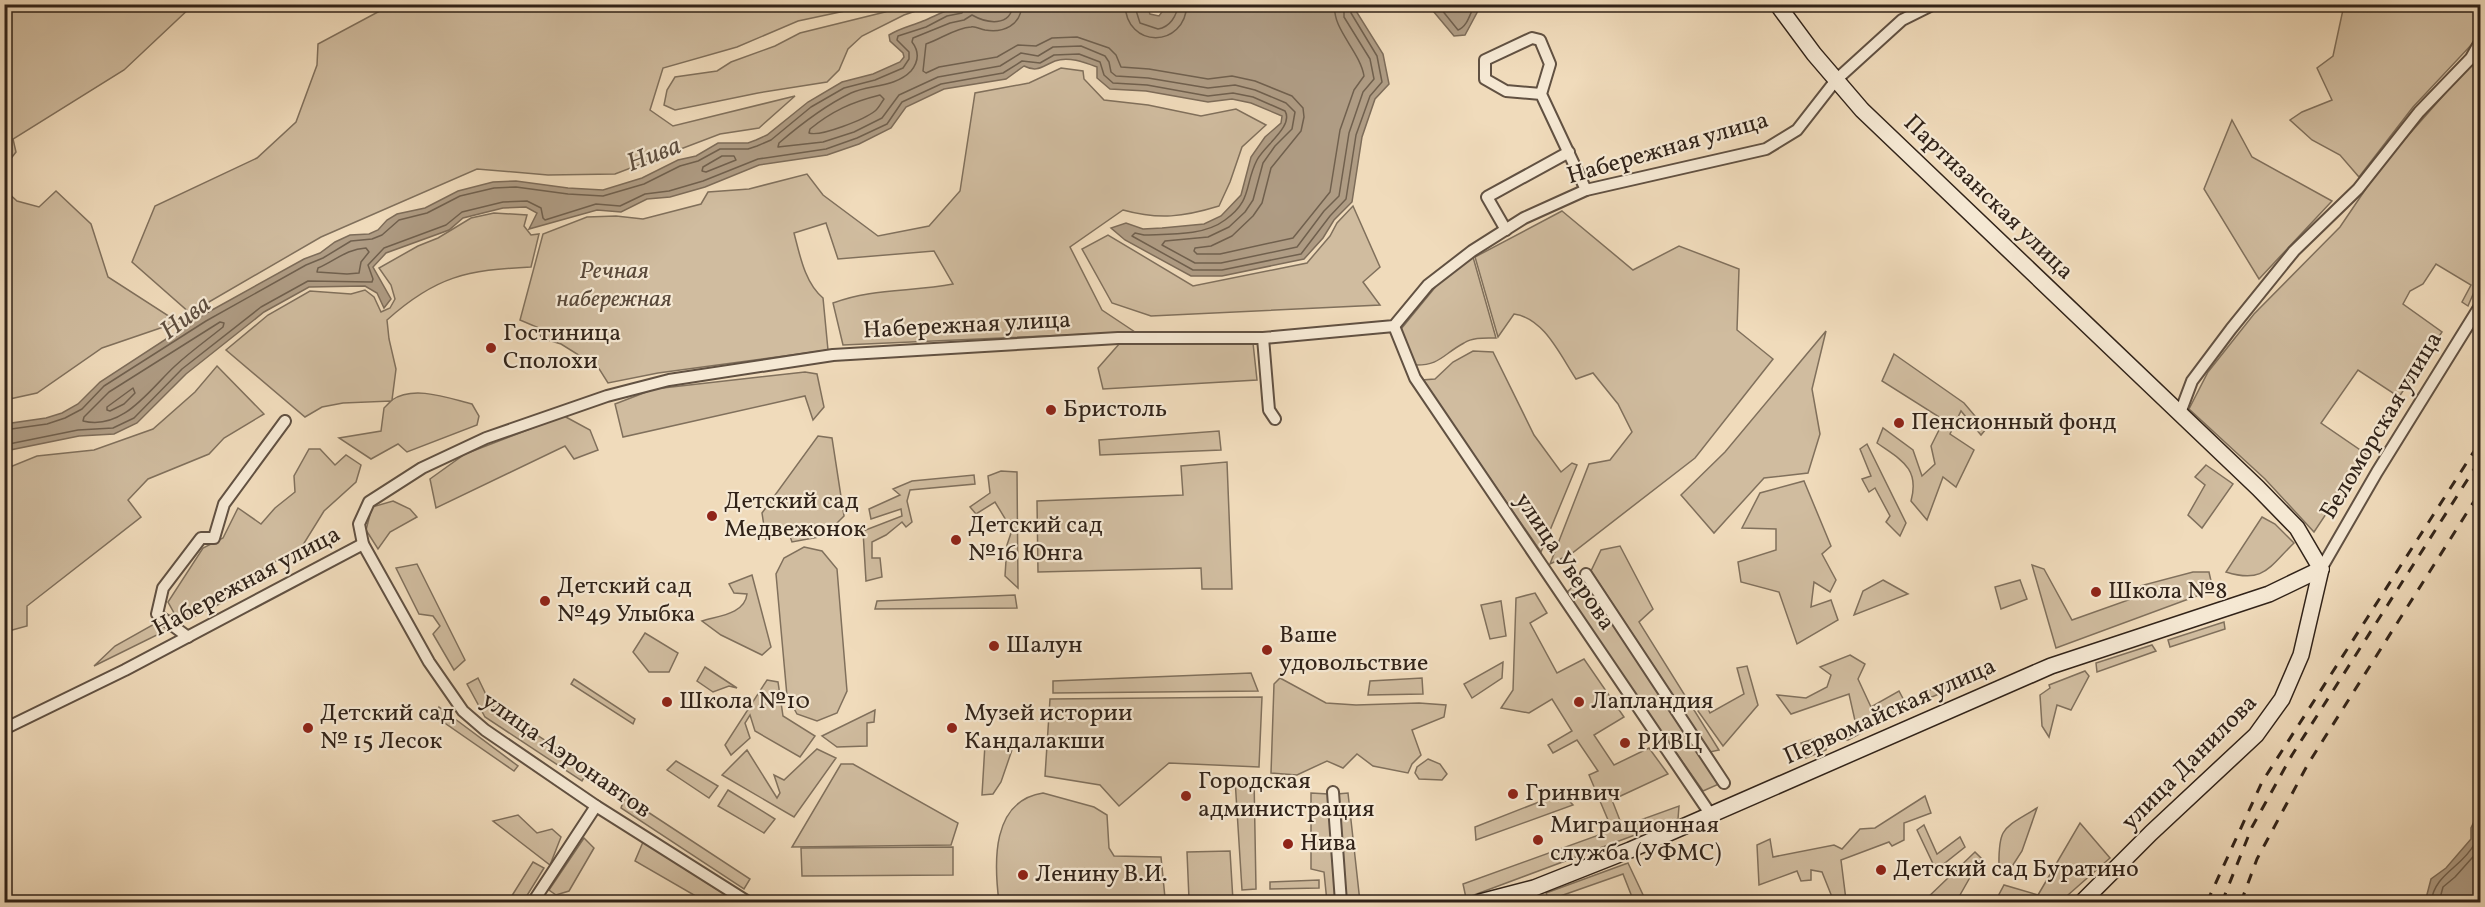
<svg xmlns="http://www.w3.org/2000/svg" width="2485" height="907" font-family="Vollkorn,serif">
<style>
.green{fill:#d0bc9f;stroke:#80705c;stroke-width:1.5}
.water{fill:#af9c84;stroke:#7d6c59;stroke-width:1.5}
.lines{fill:none;stroke-linecap:round;stroke-linejoin:round}
.shore{stroke:#70604e;stroke-width:1.5}
.street-casing{stroke:#615142;stroke-width:14}
.secondary-casing{stroke:#312319;stroke-width:18}
.street{stroke:#f5e8d3;stroke-width:10}
.secondary{stroke:#f5e8d3;stroke-width:15}
.rail{stroke:#312319;stroke-width:3;stroke-dasharray:10 10;stroke-linecap:butt}
.poi-dot{fill:#8f2418;stroke:#f5e8d3;stroke-width:2}
.labels{text-anchor:middle;dominant-baseline:central;stroke-width:4.5;stroke-linejoin:round;paint-order:stroke}
.street-label{font-size:24px;fill:#312319;stroke:#f5e8d3}
.park-label{font-size:24px;font-style:italic;fill:#59493a;stroke:#f5e8d3}
.poi-label{font-size:24px;fill:#312319;stroke:#f5e8d3;text-anchor:start}
.water-label{font-size:26px;font-style:italic;fill:#5d4d3e;stroke:#f5e8d3}
</style>
<rect width="100%" height="100%" fill="#f0dbbb"/>
<filter id="stains"><feTurbulence type="fractalNoise" baseFrequency=".00333" numOctaves="4"/><feColorMatrix values="0 0 0 0 .2 0 0 0 0 .09 0 0 0 0 .02 0 0 0 .5 -.17"/></filter>
<radialGradient id="worn" r=".72"><stop offset=".6" stop-color="#630" stop-opacity="0"/><stop offset="1" stop-color="#630" stop-opacity=".3"/></radialGradient>
<g class="green">
<polygon points="35,5 193,5 124,70 13,139 16,152 5,166 5,8 28,9"/>
<polygon points="391,5 391,4 873,5 798,21 737,47 663,68 650,110 673,126 795,96 759,128 720,134 615,174 548,175 477,169 321,237 190,313 132,262 155,206 257,158 296,122 317,65 318,44"/>
<polygon points="900,5 933,5 904,15 862,36 848,49 839,70 827,82 758,93 675,110 664,105 667,90 675,77 717,71 731,62 775,46 800,33 885,12"/>
<polygon points="2344,5 2478,5 2474,42 2413,107 2359,177 2340,155 2312,140 2290,120 2302,112 2332,100 2317,68 2333,56"/>
<polygon points="2480,54 2480,278 2468,306 2462,302 2471,285 2436,264 2423,284 2410,291 2403,304 2442,332 2399,397 2358,370 2321,423 2366,454 2314,532 2265,479 2189,409 2208,372 2254,314 2340,227 2382,165"/>
<path d="M1061,68L1083,71L1084,79L1104,100L1148,105L1201,116L1236,109L1266,125L1242,147L1230,182L1219,206C1183,217 1159,220 1123,210L1070,247L1102,310L1135,332L843,345L833,303C872,288 912,292 953,284L934,251L838,259L826,223L794,233C800,256 805,283 823,298L828,350L658,373L608,383L598,367L561,344L541,338L539,328L520,320L543,234L587,217L616,216L643,219L701,204L708,192L749,189L807,174L823,195L878,236L929,226L960,191L975,93L1029,83Z"/>
<polygon points="2232,120 2252,157 2332,201 2259,279 2204,189"/>
<polygon points="4,189 17,201 39,207 56,191 91,224 108,277 178,322 102,348 37,393 5,400"/>
<polygon points="1353,206 1380,267 1363,282 1380,305 1151,316 1112,303 1082,249 1108,235 1193,286 1307,263 1330,236 1337,223"/>
<path d="M1562,211L1633,270L1679,246L1739,269L1737,330L1773,359L1695,458L1571,554L1550,564L1589,464L1610,460L1632,432L1618,404L1593,373L1576,379C1560,355 1544,318 1514,314L1498,337L1475,257Z"/>
<path d="M494,213L527,215L524,226L531,235L539,234L531,267C467,270 436,276 387,320L389,339L396,369L392,400C414,385 448,398 472,404L479,416L477,425L407,452L398,444L371,459L339,438L381,431L384,408L391,401L343,403L322,407L305,417L226,350L268,315L310,291L351,294L365,290L374,297L381,312L390,308L395,299L391,285L379,268L418,246L438,238L471,218Z"/>
<path d="M1473,257L1496,338C1485,338 1473,337 1464,343C1443,354 1440,366 1414,365L1401,329L1446,274Z"/>
<polygon points="1826,331 1812,389 1820,434 1808,473 1764,478 1714,533 1681,495 1725,452"/>
<polygon points="1120,343 1253,343 1257,380 1103,389 1098,368"/>
<polygon points="1473,351 1493,352 1534,435 1561,472 1572,463 1577,465 1541,552 1422,380 1435,379 1453,362"/>
<path d="M1894,354L1964,403L1986,429L1981,435L1961,411L1950,434L1974,450L1956,487L1943,477L1927,520L1911,501C1920,468 1901,460 1877,443L1883,428L1913,450L1922,476L1935,464L1931,446L1944,420L1882,381Z"/>
<polygon points="217,366 264,414 224,438 209,454 148,479 128,500 141,517 27,606 27,626 5,632 5,469 37,456 94,450 153,429 195,392"/>
<polygon points="805,372 817,374 824,407 813,420 805,396 623,437 615,404 654,389"/>
<polygon points="564,416 590,430 598,450 574,459 565,446 436,508 430,479 465,454"/>
<polygon points="1219,431 1221,450 1100,455 1099,440"/>
<polygon points="818,436 832,438 844,516 824,536 792,542 787,528 766,539 762,513"/>
<polygon points="1867,444 1906,523 1900,536 1886,522 1890,516 1875,488 1869,492 1862,479 1871,476 1860,449"/>
<polygon points="309,449 320,449 335,465 346,455 361,465 356,482 324,511 303,545 263,569 236,596 94,666 115,646 174,613 168,602 203,548 223,538 238,508 261,524 275,508 295,492 294,476"/>
<polygon points="1227,462 1232,589 1202,589 1201,568 1038,572 1037,501 1183,495 1181,466"/>
<polygon points="2206,465 2233,484 2202,528 2188,515 2205,485 2195,477"/>
<polygon points="1001,471 1017,472 1018,588 1005,576 1007,545 1012,530 995,502 976,514 970,507 990,493 988,476"/>
<polygon points="974,475 975,484 910,490 907,501 912,522 906,527 902,522 886,535 872,542 872,558 880,558 882,577 866,581 863,531 902,516 901,509 871,519 869,509 900,495 893,489 912,481"/>
<polygon points="1804,481 1831,546 1822,554 1836,580 1830,592 1814,582 1811,607 1831,600 1838,620 1797,644 1779,592 1741,582 1738,562 1776,550 1776,529 1742,528 1760,493"/>
<polygon points="393,501 410,509 417,517 390,532 378,549 366,530 372,507"/>
<path d="M2262,517L2275,524L2294,543C2269,567 2264,584 2226,572Z"/>
<polygon points="1620,546 1653,609 1639,622 1719,750 1710,752 1591,571 1601,550"/>
<polygon points="804,547 822,551 837,569 847,691 837,713 817,721 797,714 787,696 776,574 784,558"/>
<polygon points="417,564 465,660 454,670 433,634 440,626 433,616 419,614 396,568"/>
<polygon points="2032,565 2044,569 2072,620 2134,598 2136,587 2193,572 2209,572 2213,590 2056,648"/>
<path d="M752,575L771,647L762,655L721,635L702,621C718,616 745,614 747,594L734,593L729,584Z"/>
<polygon points="1582,578 1719,784 1703,791 1565,594"/>
<polygon points="1883,580 1908,594 1854,615 1863,591"/>
<polygon points="2020,580 2027,599 2001,609 1995,587"/>
<polygon points="1535,593 1547,613 1530,623 1557,673 1584,659 1624,717 1594,735 1614,765 1649,748 1668,774 1612,800 1621,823 1611,827 1589,775 1598,771 1577,740 1553,753 1548,745 1572,731 1552,699 1529,713 1501,708 1513,690 1516,598"/>
<polygon points="1015,595 1017,608 875,609 877,601"/>
<polygon points="1501,601 1506,636 1490,639 1481,605"/>
<polygon points="2224,622 2225,629 2170,647 2168,640"/>
<polygon points="645,633 678,653 669,672 649,672 633,652"/>
<polygon points="2152,645 2156,651 2097,672 2096,663"/>
<polygon points="1850,655 1865,664 1858,679 1871,707 1899,691 1908,708 1848,740 1830,741 1826,750 1806,758 1801,743 1856,725 1849,694 1791,714 1777,695 1806,698 1827,687 1831,675 1820,667"/>
<polygon points="1503,662 1502,678 1472,698 1464,684"/>
<polygon points="1747,666 1758,705 1723,746 1698,711 1704,701 1710,713 1744,694 1737,668"/>
<polygon points="705,667 737,688 729,686 713,692 697,681"/>
<polygon points="2085,671 2089,676 2071,710 2057,705 2049,737 2042,726 2040,695 2050,688 2049,685"/>
<polygon points="1251,673 1258,691 1053,693 1053,681"/>
<polygon points="1966,674 1970,681 1927,699 1923,693"/>
<polygon points="478,678 491,705 589,769 582,781 485,717 467,684"/>
<polygon points="1280,678 1326,703 1356,705 1419,703 1446,705 1444,717 1412,730 1421,755 1412,764 1408,773 1373,766 1357,754 1343,768 1327,761 1297,775 1271,773 1274,684"/>
<polygon points="1422,678 1423,694 1368,695 1370,681"/>
<polygon points="574,679 635,719 633,724 571,684"/>
<polygon points="767,680 778,682 783,716 815,736 800,757 755,731 750,715 745,723 750,738 731,755 725,745"/>
<polygon points="1262,697 1259,767 1169,763 1119,806 1100,785 1045,776 1050,699"/>
<polygon points="439,707 518,766 514,771 436,717"/>
<polygon points="875,710 874,722 867,723 867,746 837,747 822,736"/>
<polygon points="985,744 1013,747 1001,782 993,794 982,795"/>
<polygon points="817,749 836,758 794,817 722,775 747,750 777,798 780,793 774,775 784,780"/>
<polygon points="1428,759 1440,764 1447,774 1442,780 1419,779 1415,773 1417,767"/>
<polygon points="676,761 718,786 709,798 667,770"/>
<polygon points="841,764 853,764 958,823 951,845 792,847"/>
<polygon points="1254,778 1256,889 1242,890 1235,779"/>
<polygon points="728,790 775,819 764,833 718,806"/>
<path d="M1043,793L1094,807L1107,815L1109,848L1114,856L1161,857L1165,898L1159,902H999C994,863 991,801 1043,793Z"/>
<polygon points="1311,793 1328,794 1338,902 1327,902 1324,872 1311,869"/>
<polygon points="1348,793 1360,902 1345,902 1337,794"/>
<polygon points="1562,793 1573,805 1476,840 1475,827"/>
<polygon points="1925,796 1931,813 1904,823 1904,840 1892,846 1889,842 1841,860 1846,900 1834,902 1822,872 1811,870 1811,880 1801,881 1797,871 1759,885 1757,845 1770,839 1773,857 1834,845 1842,849 1860,829 1875,828"/>
<polygon points="625,797 750,879 744,889 621,808"/>
<polygon points="1679,806 1678,819 1466,898 1463,884"/>
<path d="M2037,808L2022,851L2011,868L1999,869C1998,826 2003,829 2037,808Z"/>
<polygon points="518,815 537,833 552,829 561,837 550,865 493,821"/>
<polygon points="2080,823 2110,858 2060,902 1995,902 2004,885 2038,895"/>
<polygon points="1924,825 1937,854 1960,837 1965,847 1936,870 1917,830"/>
<polygon points="584,838 594,848 569,891 556,895 549,890"/>
<polygon points="643,842 737,902 706,902 635,861"/>
<polygon points="953,847 953,875 802,876 801,848"/>
<polygon points="1230,851 1233,901 1193,902 1189,899 1187,852"/>
<polygon points="1975,852 1981,858 1956,902 1923,902"/>
<polygon points="533,862 544,868 523,902 508,902"/>
<polygon points="1628,863 1645,899 1634,902 1623,874 1549,900 1546,893"/>
<polygon points="1319,880 1319,888 1270,889 1270,882"/>
</g>
<g class="water">
<path d="M1008,5H1143L1147,6L1150,14L1159,16L1167,5H1364L1356,11L1383,54L1389,84L1375,99L1362,137L1352,202L1334,220L1323,238L1304,259L1222,276H1191L1125,240L1111,228L1126,223L1143,229L1162,228L1204,224L1221,216L1241,195L1251,157L1265,137L1281,123L1282,116L1251,103L1232,99L1208,102L1146,91L1110,89L1097,78V67C1084,62 1068,56 1055,61C1042,66 1038,73 1024,66L1006,79L944,89L906,107L891,128L859,144L827,155L759,165L705,187L670,197L647,199L621,212L597,210L529,229L537,213L526,207L503,208L463,218L449,230L386,253L373,267L391,299L384,308L377,293L365,286L309,287L264,312L186,374L137,423L114,434L79,436L5,451V424L46,418L62,413L78,404L100,382L203,315L304,259L320,253L335,242L350,235L369,234L378,230L387,220L397,214L425,208L458,191L493,182L516,181L568,188L603,190L642,178L678,160L696,156L718,143H748L756,140L767,135L808,102L842,82L873,74L900,62L904,57L903,53L890,41L889,35C900,28 911,26 923,21C938,15 950,7 967,6C983,4 990,10 1008,5Z"/>
<polygon points="1428,5 1485,5 1479,9 1465,35 1454,36"/>
<polygon points="2480,809 2480,902 2425,902 2431,879 2446,868 2471,839 2471,828"/>
</g>
<g class="lines">
<g class="shore">
<path d="M1013,4C1011,28 986,23 972,15L964,20L950,23L913,38L912,42C919,51 919,61 911,71C896,87 869,85 851,93C824,106 801,124 779,143L778,147L823,142L854,132L882,118L899,95L938,77L1000,66L1021,53L1038,56L1053,47L1081,46L1105,56L1109,62L1111,72L1116,76L1148,78L1208,88L1235,85L1255,90L1286,103L1295,112L1292,129L1275,146L1263,163L1253,200L1245,212L1229,227L1208,237L1165,241L1162,245L1195,263H1221L1297,247L1324,211L1339,196L1349,133L1363,92L1374,79L1370,59L1344,17V4"/>
<path d="M1022,4C1021,26 1003,33 985,30C980,29 975,26 971,27C955,28 941,39 926,44L923,71L926,73L939,67L997,57L1018,45L1036,46L1052,38L1077,37L1109,48L1116,55L1121,67L1149,69L1208,79L1232,76L1255,81L1292,96L1303,108L1304,117L1301,131L1271,168L1262,203L1253,216L1232,236L1211,246L1195,248L1194,251L1197,254H1220L1293,238L1330,192L1340,130L1354,90L1364,76C1360,51 1331,28 1335,4"/>
<path d="M1125,4C1126,49 1185,49 1187,4"/>
<path d="M1134,4L1140,23L1158,29C1170,27 1177,16 1178,4"/>
<path d="M1437,4L1458,30C1468,26 1470,13 1475,4"/>
<path d="M880,95L884,99C881,103 879,108 875,111C865,119 821,137 809,133L810,129C832,111 852,102 880,95Z"/>
<polygon points="722,156 734,156 736,160 706,172 702,171 703,167"/>
<path d="M366,248L369,252L361,262L359,273L347,274L317,272L318,268C335,261 346,249 366,248Z"/>
<path d="M220,322L224,323L223,327C207,340 190,352 175,366C150,389 123,431 83,421L84,417L109,392Z"/>
<polygon points="133,388 135,393 124,404 110,411 107,410 107,407"/>
<polyline points="4,430 47,424 65,418 82,409 104,386 206,321 306,265 323,258 351,241 372,239 382,235 399,220 427,213 460,196 494,188 516,187 568,194 603,196 644,184 680,166 698,161 720,149 748,149 757,146 771,140 811,107 844,88 875,80 903,68 909,59 909,52 897,40 898,36 926,27 947,16 962,13 966,4"/>
<path d="M4,445L78,430L113,428L134,418L182,369L261,307L308,281L372,282L373,279L368,265L384,248L446,225L462,212L503,202L527,201L541,208L543,218L545,220L596,204L620,206L645,194L669,191L703,181L758,159L826,149L857,138L887,124L902,102L941,84L1003,73L1022,61L1040,63L1054,55L1079,54L1100,62L1104,75L1113,83L1147,85L1208,96L1233,93L1253,97L1285,111C1294,126 1264,146 1257,160C1244,185 1253,200 1225,220C1204,236 1170,234 1144,235L1135,233L1132,236L1193,270H1222L1301,254L1330,216L1346,199L1356,135L1370,96L1382,82L1377,56L1351,13L1354,4"/>
<path d="M2431,902C2435,873 2462,868 2475,843C2479,837 2478,828 2480,821"/>
<polyline points="2439,902 2443,887 2455,877 2480,849"/>
</g>
<g class="street-casing">
<g id="street">
<polyline points="1541,94 1550,64 1540,40 1532,38 1485,60 1485,79 1506,91 1541,94 1586,190"/>
<polyline points="1506,230 1487,197 1569,152"/>
<polyline points="1394,326 1415,378 1711,815"/>
<polyline points="1263,338 1269,410 1275,419"/>
<polyline points="2180,413 2192,381 2231,329 2294,251 2358,189 2419,112 2471,58 2480,42"/>
<polyline points="2321,569 2377,472 2480,306"/>
<polyline points="1586,574 1724,783"/>
<polyline points="188,637 157,614 163,588 201,538 214,538 224,504 285,421"/>
<polyline points="4,729 125,670 363,544"/>
<polyline points="1333,792 1341,902"/>
<polyline points="533,902 596,806"/>
<polyline points="748,902 596,806 485,730 463,711 429,662 363,544 359,524 369,502 422,468 486,438 607,396 669,380 833,355 1118,338 1263,338 1394,326 1428,285 1472,251 1524,218 1586,190 1766,149 1797,130 1836,80 1902,20 1934,4"/>
</g>
</g>
<g class="secondary-casing">
<g id="secondary">
<polyline points="1777,4 1814,54 1862,110 2258,488 2297,528 2321,569"/>
<polyline points="1480,902 1534,888 1630,850 2051,666 2269,594 2321,569"/>
<polyline points="2082,902 2151,833 2256,735 2282,699 2301,655 2321,569"/>
</g>
</g>
<use href="#street" class="street"/>
<use href="#secondary" class="secondary"/>
<g class="rail">
<polyline points="2207,902 2262,782 2480,442"/>
<polyline points="2222,902 2252,827 2292,755 2480,460"/>
<polyline points="2241,902 2257,859 2308,764 2480,492"/>
</g>
</g>
<g class="poi-dot">
<circle cx="491" cy="348" r="6"/>
<circle cx="1051" cy="410" r="6"/>
<circle cx="1899" cy="423" r="6"/>
<circle cx="712" cy="516" r="6"/>
<circle cx="956" cy="540" r="6"/>
<circle cx="2096" cy="592" r="6"/>
<circle cx="545" cy="601" r="6"/>
<circle cx="994" cy="646" r="6"/>
<circle cx="1267" cy="650" r="6"/>
<circle cx="667" cy="702" r="6"/>
<circle cx="1579" cy="702" r="6"/>
<circle cx="308" cy="728" r="6"/>
<circle cx="952" cy="728" r="6"/>
<circle cx="1625" cy="743" r="6"/>
<circle cx="1513" cy="794" r="6"/>
<circle cx="1186" cy="796" r="6"/>
<circle cx="1538" cy="840" r="6"/>
<circle cx="1288" cy="844" r="6"/>
<circle cx="1881" cy="870" r="6"/>
<circle cx="1023" cy="875" r="6"/>
</g>
<g class="labels">
<g class="street-label">
<text transform="translate(1668 149) rotate(-16)">Набережная улица</text>
<text transform="translate(1988 198) rotate(44)">Партизанская улица</text>
<text transform="translate(967 326) rotate(-3)">Набережная улица</text>
<text transform="translate(2382 426) rotate(-59)">Беломорская улица</text>
<text transform="translate(1564 562) rotate(56)">улица Уверова</text>
<text transform="translate(247 582) rotate(-28)">Набережная улица</text>
<text transform="translate(1890 712) rotate(-24)">Первомайская улица</text>
<text transform="translate(566 756) rotate(35)">улица Аэронавтов</text>
<text transform="translate(2190 763) rotate(-45)">улица Данилова</text>
</g>
<g class="park-label">
<text x="614" y="272">Речная<tspan x="614" dy="28">набережная</tspan></text>
</g>
<g class="poi-label">
<text x="503" y="334">Гостиница<tspan x="503" dy="28">Сполохи</tspan></text>
<text x="1063" y="410">Бристоль</text>
<text x="1911" y="423">Пенсионный фонд</text>
<text x="724" y="502">Детский сад<tspan x="724" dy="28">Медвежонок</tspan></text>
<text x="968" y="526">Детский сад<tspan x="968" dy="28">№16 Юнга</tspan></text>
<text x="557" y="587">Детский сад<tspan x="557" dy="28">№49 Улыбка</tspan></text>
<text x="2108" y="592">Школа №8</text>
<text x="1279" y="636">Ваше<tspan x="1279" dy="28">удовольствие</tspan></text>
<text x="1006" y="646">Шалун</text>
<text x="679" y="702">Школа №10</text>
<text x="1591" y="702">Лапландия</text>
<text x="320" y="714">Детский сад<tspan x="320" dy="28">№ 15 Лесок</tspan></text>
<text x="964" y="714">Музей истории<tspan x="964" dy="28">Кандалакши</tspan></text>
<text x="1637" y="743">РИВЦ</text>
<text x="1198" y="782">Городская<tspan x="1198" dy="28">администрация</tspan></text>
<text x="1525" y="794">Гринвич</text>
<text x="1550" y="826">Миграционная<tspan x="1550" dy="28">служба (УФМС)</tspan></text>
<text x="1300" y="844">Нива</text>
<text x="1893" y="870">Детский сад Буратино</text>
<text x="1035" y="875">Ленину В.И.</text>
</g>
<g class="water-label">
<text transform="translate(654 155) rotate(-21)">Нива</text>
<text transform="translate(186 318) rotate(-37)">Нива</text>
</g>
</g>
<rect width="2485" height="907" fill="none" stroke="#f0dbbb" stroke-width="24"/>
<rect x="6" y="6" width="2473" height="895" fill="none" stroke="#312319" stroke-width="3"/>
<rect x="12" y="12" width="2461" height="883" fill="none" stroke="#312319" stroke-width="1.5"/>
<rect width="100%" height="100%" filter="url(#stains)"/>
<rect width="100%" height="100%" fill="url(#worn)"/>
</svg>
